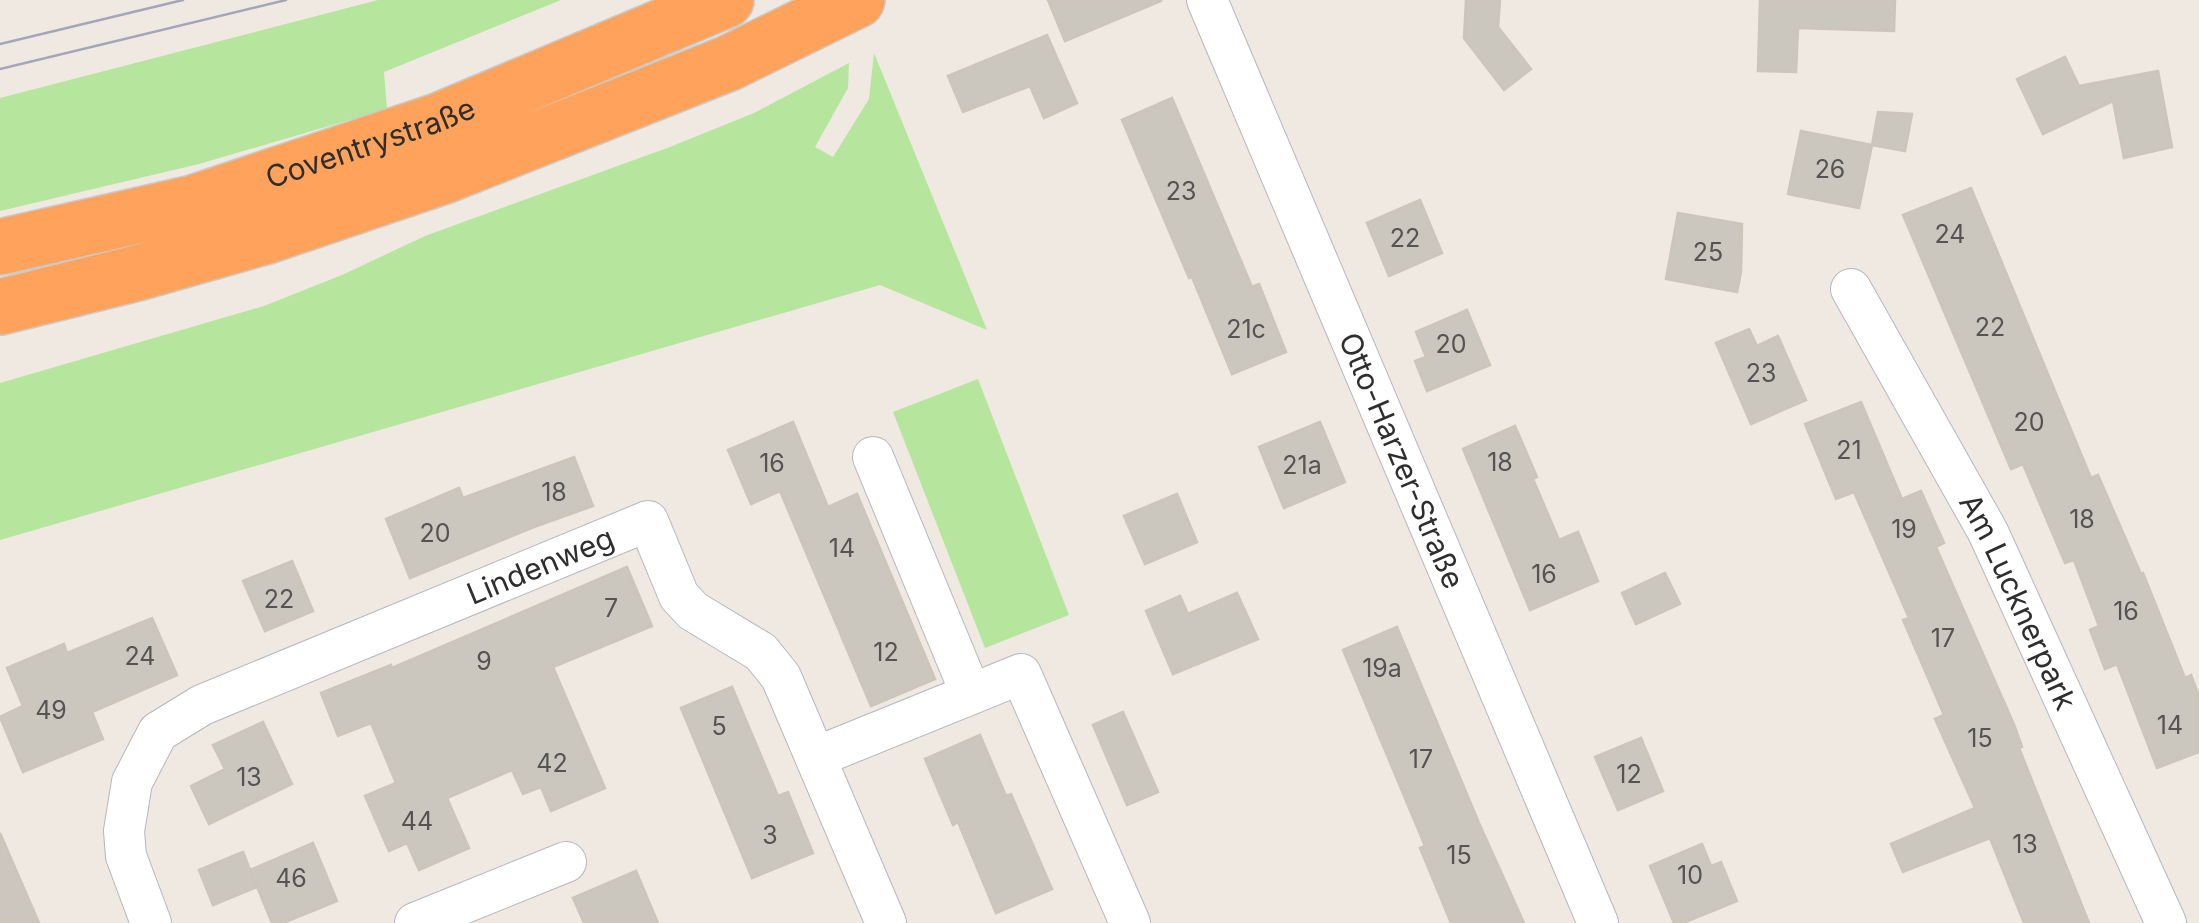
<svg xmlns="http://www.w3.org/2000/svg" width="2199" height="923" font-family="Inter,sans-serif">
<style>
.green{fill:#b6e59e}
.building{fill:#cbc7bf;stroke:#cbc5ba;stroke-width:2.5}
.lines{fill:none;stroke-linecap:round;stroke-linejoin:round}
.street-casing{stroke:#b4b7c1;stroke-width:42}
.highway-casing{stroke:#c9c9c9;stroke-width:58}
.street{stroke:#fff;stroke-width:40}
.highway{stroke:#ffa35c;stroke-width:55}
.tram{stroke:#a3a6b8;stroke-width:2.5}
.labels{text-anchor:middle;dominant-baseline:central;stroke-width:10;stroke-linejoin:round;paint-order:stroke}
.number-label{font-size:25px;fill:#555452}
.street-label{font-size:30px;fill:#2e2e2e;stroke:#fff}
</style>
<rect width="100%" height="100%" fill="#efe9e1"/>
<g class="green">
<polygon points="378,0 561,0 384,72 387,109 199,164 0,211 0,98"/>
<polygon points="874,53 987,330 880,285 0,540 0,383 264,306 342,275 425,236 670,147 754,113 849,63 848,88 815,147 833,157 869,99"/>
<polygon points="978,379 1069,615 985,648 893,412"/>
</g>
<g class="building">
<polygon points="1048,0 1161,0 1161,1 1065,41"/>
<polygon points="1466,0 1500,0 1498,27 1531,69 1504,90 1464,38"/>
<polygon points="1760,0 1895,0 1894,31 1798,28 1796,72 1758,71"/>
<polygon points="1047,35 1077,103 1044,118 1030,86 963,112 948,76"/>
<polygon points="2065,57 2079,86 2158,71 2172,147 2124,158 2113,101 2043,134 2017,79"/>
<polygon points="1172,98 1252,287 1259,284 1286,352 1232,374 1192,277 1189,278 1122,120"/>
<polygon points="1878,112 1912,114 1905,151 1872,145"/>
<polygon points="1801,131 1872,145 1859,208 1788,194"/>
<polygon points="1971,188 2091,478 2098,475 2141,574 2143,573 2185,678 2191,675 2199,696 2199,752 2157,768 2117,664 2105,669 2090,630 2099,626 2074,560 2065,563 2023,464 2011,469 1903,215"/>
<polygon points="1420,200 1442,253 1389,276 1367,223"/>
<polygon points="1678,213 1742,224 1741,272 1737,292 1666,279"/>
<polygon points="1467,310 1490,365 1427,391 1415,361 1426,357 1416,332"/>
<polygon points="1749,329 1757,346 1778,336 1806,400 1751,424 1716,343"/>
<polygon points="1861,402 1902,499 1921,491 1944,543 1936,547 2015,727 2022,747 2019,748 2089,923 2024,923 1990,838 1903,872 1891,844 1975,808 1935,719 1944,715 1903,620 1909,618 1854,492 1836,499 1805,424"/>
<polygon points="793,422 828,507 857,494 935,679 871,706 780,491 751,504 728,450"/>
<polygon points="1320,422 1345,482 1284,508 1259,447"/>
<polygon points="1515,426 1537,477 1533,479 1559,540 1578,532 1598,581 1530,610 1463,449"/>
<polygon points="574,457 593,506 534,527 410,578 386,519 459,488 463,498"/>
<polygon points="1177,494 1197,542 1145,564 1124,516"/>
<polygon points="292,561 313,611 265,631 243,581"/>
<polygon points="627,567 652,626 553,667 605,788 551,811 541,787 523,794 512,770 447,798 469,848 419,870 407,843 389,851 365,796 396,783 371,723 338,736 321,693 391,665 392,668"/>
<polygon points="1665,573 1680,604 1636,624 1622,593"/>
<polygon points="1237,593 1258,639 1173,674 1146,611 1180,596 1188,614"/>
<polygon points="152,618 177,675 92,712 103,739 23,772 0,717 23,706 7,668 64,644 67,653"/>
<polygon points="1397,627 1479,823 1524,923 1451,923 1420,848 1425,846 1343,650"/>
<polygon points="732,687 778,796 788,792 813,853 752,878 681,708"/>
<polygon points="1123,712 1158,792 1127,805 1093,725"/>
<polygon points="263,722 292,784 209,824 191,786 225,769 213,745"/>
<polygon points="980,735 1006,796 1011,794 1052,889 996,913 958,822 953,825 925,759"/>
<polygon points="1641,738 1663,791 1618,810 1595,757"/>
<polygon points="0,833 39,923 0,923"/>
<polygon points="313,843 337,901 283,923 272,923 251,872 257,887 213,905 199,870 243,852 250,870"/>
<polygon points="1702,844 1711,866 1721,862 1737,901 1683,923 1674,923 1650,866"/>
<polygon points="636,871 658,923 584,923 573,898"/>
</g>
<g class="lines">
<g class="street-casing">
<g id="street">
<path id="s1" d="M1207,0L1598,923"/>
<path id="s2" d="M1851,289L1988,532L2166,923"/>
<polyline points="873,457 971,694"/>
<polyline points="816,757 1021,674 1130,923"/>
<path id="s3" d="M151,923L126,856L124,831L132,782L158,732L202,705L648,521L679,596L693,611L761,652L781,677L886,923"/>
<polyline points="415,923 566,862"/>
</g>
</g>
<g class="highway-casing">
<g id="highway">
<path id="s4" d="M0,247L193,203L438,121L726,0"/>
<polyline points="0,307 137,273 267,236 444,176 729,63 857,0"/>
</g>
</g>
<use href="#street" class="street"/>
<use href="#highway" class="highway"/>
<g class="tram">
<polyline points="0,44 183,0"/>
<polyline points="0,69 286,0"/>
</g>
</g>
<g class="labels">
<g class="number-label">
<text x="1830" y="169">26</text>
<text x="1181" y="191">23</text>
<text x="1950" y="234">24</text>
<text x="1405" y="238">22</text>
<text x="1708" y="252">25</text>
<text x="1990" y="327">22</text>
<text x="1246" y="329">21c</text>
<text x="1451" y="344">20</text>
<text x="1761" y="373">23</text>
<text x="2029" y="422">20</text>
<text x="1849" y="450">21</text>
<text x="1500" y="462">18</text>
<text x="772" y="463">16</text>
<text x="1302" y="465">21a</text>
<text x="554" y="492">18</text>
<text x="2082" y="519">18</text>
<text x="1904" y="529">19</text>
<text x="435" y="533">20</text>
<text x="842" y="548">14</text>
<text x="1544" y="574">16</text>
<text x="279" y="599">22</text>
<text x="611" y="608">7</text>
<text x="2126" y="611">16</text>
<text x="1943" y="638">17</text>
<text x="886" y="652">12</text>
<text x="140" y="656">24</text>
<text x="484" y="661">9</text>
<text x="1382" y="668">19a</text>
<text x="51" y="710">49</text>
<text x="2170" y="725">14</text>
<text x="719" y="726">5</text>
<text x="1980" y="738">15</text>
<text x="1421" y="759">17</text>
<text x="552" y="763">42</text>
<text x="1629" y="774">12</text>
<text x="249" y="777">13</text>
<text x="417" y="821">44</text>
<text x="770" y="835">3</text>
<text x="2025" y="844">13</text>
<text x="1459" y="855">15</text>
<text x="1690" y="875">10</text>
<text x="291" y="878">46</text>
</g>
<g class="street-label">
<text stroke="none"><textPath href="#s4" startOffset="385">Coventrystraße</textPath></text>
<text stroke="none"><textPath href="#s1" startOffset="500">Otto-Harzer-Straße</textPath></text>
<text stroke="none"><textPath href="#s3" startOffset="620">Lindenweg</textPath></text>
<text stroke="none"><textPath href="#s2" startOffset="355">Am Lucknerpark</textPath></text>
</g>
</g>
</svg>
